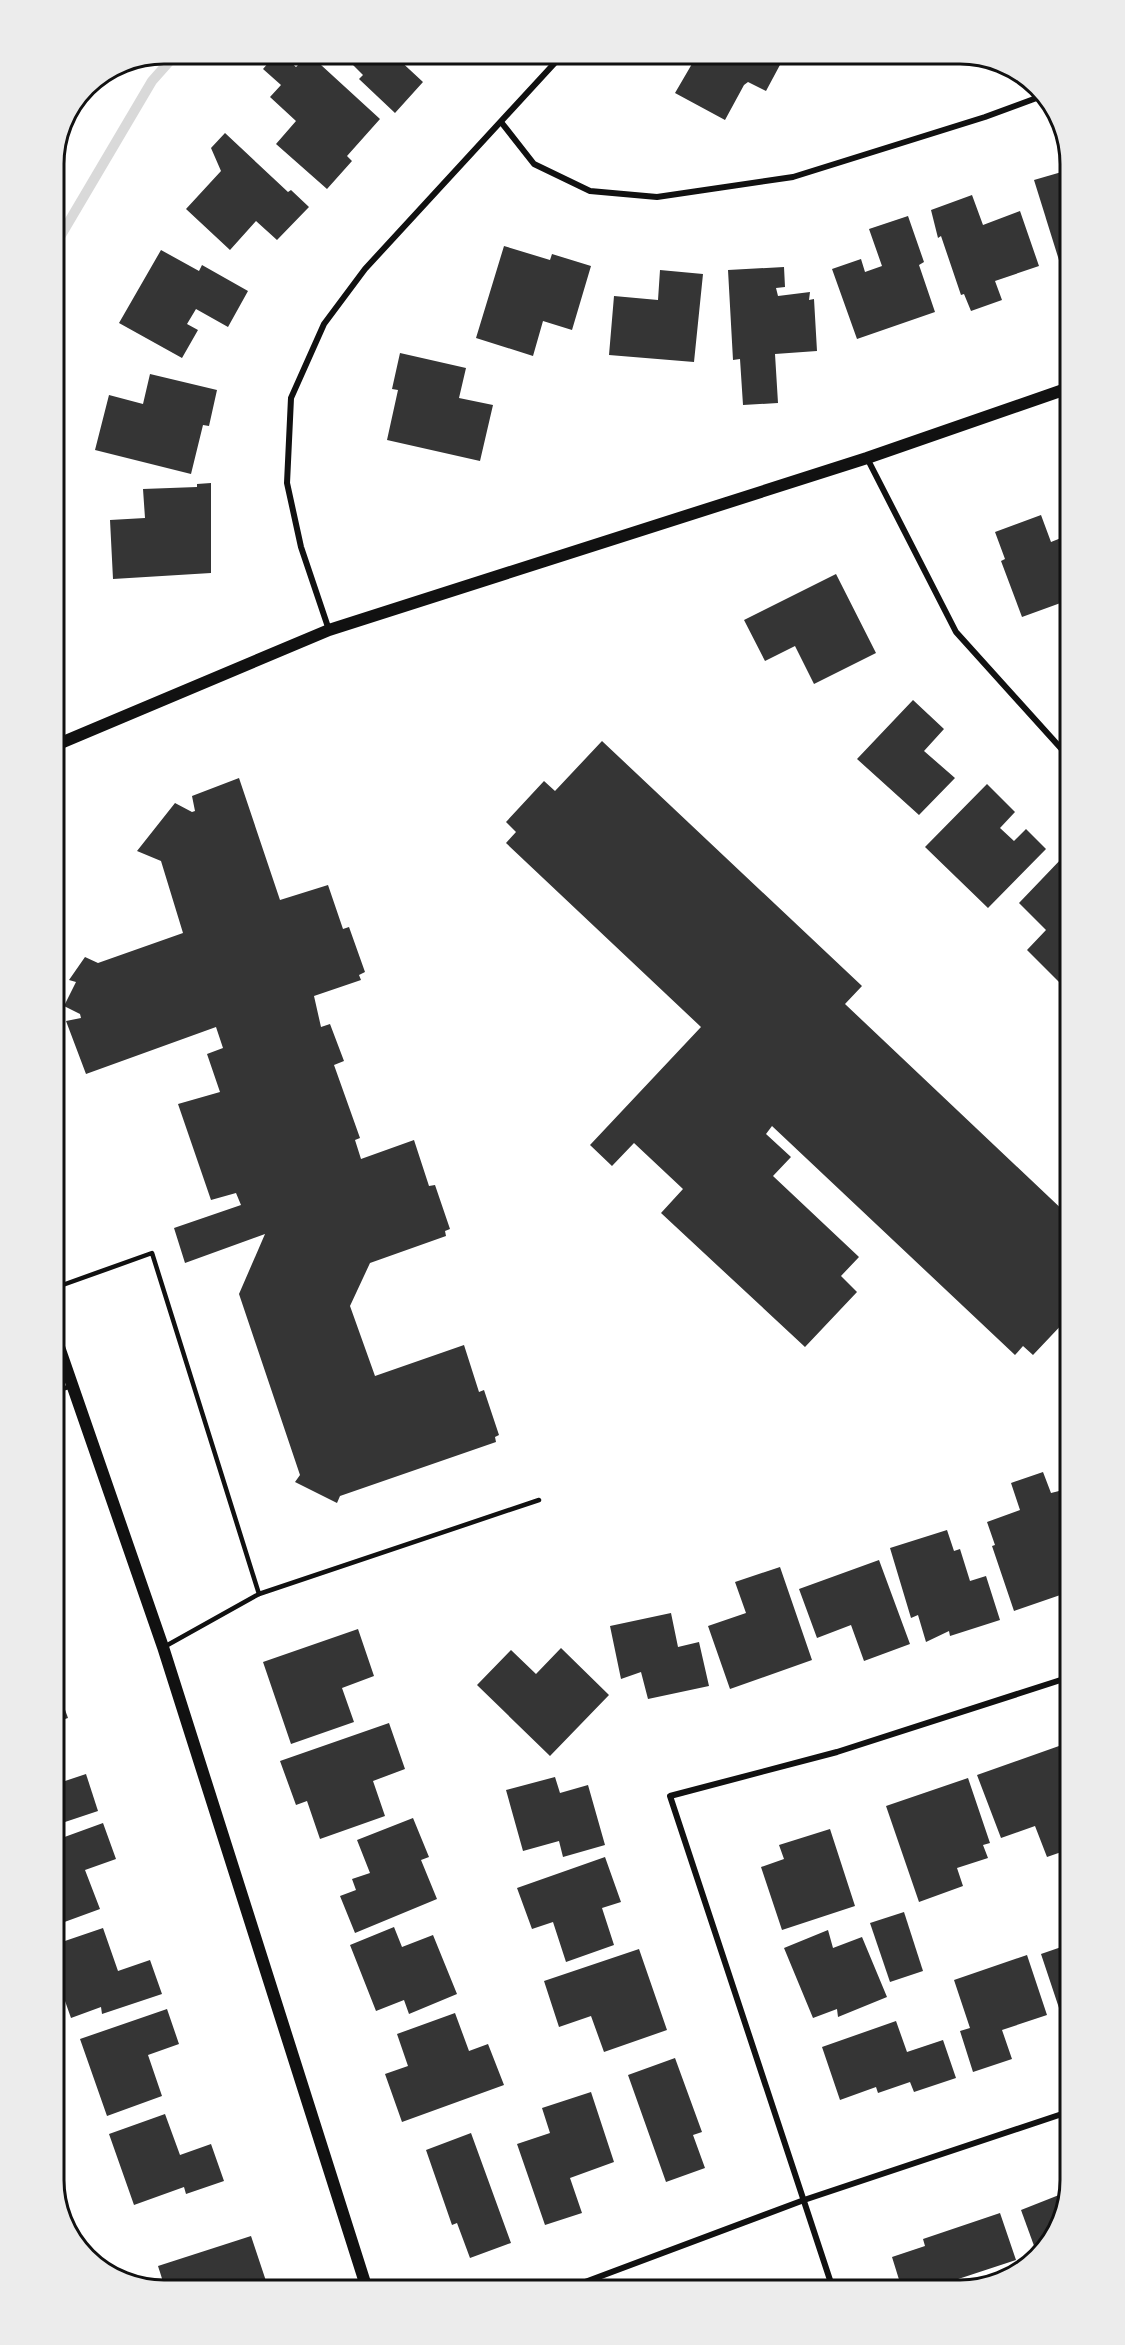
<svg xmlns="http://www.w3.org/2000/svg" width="1125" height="2345" font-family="'PT Sans Narrow',sans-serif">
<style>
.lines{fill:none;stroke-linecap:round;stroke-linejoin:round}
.stream{stroke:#d9d9d9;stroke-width:10}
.building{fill:#353535}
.service{stroke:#111;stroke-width:4.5}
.minor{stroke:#111;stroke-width:6}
.secondary{stroke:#111;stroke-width:12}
.rim{fill:none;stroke:#111;stroke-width:3}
</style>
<rect width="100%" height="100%" fill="#fff"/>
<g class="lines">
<polyline class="stream" points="54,247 152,81 176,54"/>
</g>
<g class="building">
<polygon points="276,54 281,54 296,67 309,54 380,119 347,156 352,161 327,189 276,144 296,121 270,97 281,85 263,69"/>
<polygon points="342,54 399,54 396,57 423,82 395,113 359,79 363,75"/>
<polygon points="692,54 767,54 781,63 766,91 748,82 744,85 725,120 675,93 696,57"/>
<polygon points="225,133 288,192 291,190 309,207 277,240 256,221 230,250 186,209 221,171 211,148"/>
<polygon points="1065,171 1065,272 1063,273 1034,180"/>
<polygon points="972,195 983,225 1020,211 1039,266 995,281 1002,300 971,311 964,294 961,295 941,236 938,238 931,210"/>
<polygon points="908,216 924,262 919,265 935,312 857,339 832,269 861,259 865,272 882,266 869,229"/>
<polygon points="504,246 550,260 552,254 591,266 572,330 543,321 533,356 476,338"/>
<polygon points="161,250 199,271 202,265 248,291 228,327 196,309 187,324 198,330 182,358 119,323"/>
<polygon points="784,267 785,287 776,288 778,296 810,292 809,300 814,299 817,351 775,354 778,403 743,405 740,359 733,360 728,270"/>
<polygon points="660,270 703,274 694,362 609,355 614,296 658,300"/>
<polygon points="400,353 466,368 459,398 493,405 480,461 387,440 398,390 392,389"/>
<polygon points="150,374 217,390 209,426 203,425 191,474 95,450 109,395 143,404"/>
<polygon points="211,483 211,573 113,579 110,520 145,518 143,489 197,487 197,484"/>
<polygon points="1041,515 1051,542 1066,536 1066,601 1022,617 1001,561 1005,559 995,532"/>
<polygon points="836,574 876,653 814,684 795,646 765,661 744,620"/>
<polygon points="913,700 944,729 924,751 955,778 919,815 857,759"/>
<polygon points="602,741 862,986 845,1004 1068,1215 1068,1298 1062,1304 1068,1310 1068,1318 1033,1355 1023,1346 1015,1355 772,1126 766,1134 791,1157 773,1176 859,1257 841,1276 857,1292 805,1347 661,1213 683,1189 634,1143 612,1166 590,1145 701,1027 506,843 516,832 506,822 544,781 555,791"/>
<polygon points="239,778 280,900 328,885 343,929 349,927 365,972 359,975 361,980 314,996 321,1027 330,1024 344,1061 334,1065 360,1138 355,1140 361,1159 414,1140 429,1186 435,1185 450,1229 445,1231 446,1236 370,1263 350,1306 375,1376 464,1345 479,1392 484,1390 499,1435 495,1437 496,1442 340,1496 337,1503 295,1482 300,1475 239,1294 265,1234 185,1263 174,1228 241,1205 236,1193 211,1200 178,1104 220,1092 207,1054 223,1048 216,1027 86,1074 66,1021 81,1018 80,1014 64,1006 76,982 69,980 85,957 98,963 183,933 161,861 137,851 175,803 192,812 195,811 192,796"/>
<polygon points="987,784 1015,812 1000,828 1014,841 1026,829 1046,849 988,908 925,847"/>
<polygon points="1064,856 1067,859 1068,978 1061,984 1027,950 1046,930 1019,903"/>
<polygon points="1043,1472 1051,1493 1063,1490 1069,1508 1069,1592 1014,1611 992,1546 995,1545 987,1522 1020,1510 1011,1483"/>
<polygon points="947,1530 954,1551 960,1549 970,1581 986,1576 1000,1620 950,1636 949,1631 926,1642 918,1615 911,1618 890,1548"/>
<polygon points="879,1560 910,1644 864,1661 851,1625 817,1638 799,1589"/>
<polygon points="780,1567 812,1660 730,1689 708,1626 746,1613 735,1582"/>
<polygon points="671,1613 678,1647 699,1642 709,1686 648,1699 641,1672 621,1679 610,1626"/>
<polygon points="358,1629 374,1676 342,1688 354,1722 291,1744 263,1662"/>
<polygon points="561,1648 609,1695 550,1756 477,1685 511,1650 536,1674"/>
<polygon points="58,1690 68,1718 59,1721"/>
<polygon points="389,1723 405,1769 373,1781 385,1816 320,1839 307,1801 296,1805 280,1761"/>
<polygon points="1059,1746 1070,1777 1070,1849 1047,1857 1035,1826 1001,1838 977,1775"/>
<polygon points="86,1774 98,1811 59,1824 59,1783"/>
<polygon points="555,1777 560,1793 588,1785 605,1845 563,1857 559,1841 523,1851 506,1790"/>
<polygon points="968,1778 990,1843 983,1845 988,1858 957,1868 963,1886 919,1902 886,1806"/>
<polygon points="413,1818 429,1857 421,1860 437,1899 355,1933 340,1896 356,1890 352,1879 370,1873 357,1840"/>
<polygon points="103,1823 116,1859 85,1870 100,1909 59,1924 59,1839"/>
<polygon points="830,1829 855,1906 782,1930 761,1867 784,1859 779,1845"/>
<polygon points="605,1857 621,1902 602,1908 614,1945 566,1962 553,1922 532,1929 517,1888"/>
<polygon points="904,1912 923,1971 890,1982 870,1923"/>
<polygon points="394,1927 402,1947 433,1935 457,1994 409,2014 404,2000 376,2011 350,1945"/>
<polygon points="103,1928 118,1971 150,1960 162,1994 102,2014 101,2007 71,2018 59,1984 59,1943"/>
<polygon points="828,1930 833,1948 862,1937 887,1997 838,2017 837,2009 813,2018 784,1948"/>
<polygon points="1070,1944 1071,2021 1064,2023 1041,1954"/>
<polygon points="639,1949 667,2030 604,2052 591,2016 559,2027 544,1981"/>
<polygon points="1027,1955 1047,2015 1002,2030 1012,2059 973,2072 960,2031 970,2028 954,1980"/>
<polygon points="167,2009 179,2044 148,2055 162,2096 107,2116 80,2039"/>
<polygon points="455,2013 469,2051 488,2044 504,2085 402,2122 385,2074 408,2066 397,2034"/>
<polygon points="896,2021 907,2052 943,2040 956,2078 914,2092 910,2082 878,2093 876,2087 840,2100 822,2047"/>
<polygon points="675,2058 702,2132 693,2135 705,2168 666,2182 628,2075"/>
<polygon points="591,2092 614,2162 570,2178 582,2213 545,2225 517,2144 550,2133 542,2108"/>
<polygon points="165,2114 180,2155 211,2144 224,2181 186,2194 184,2187 134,2205 109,2134"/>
<polygon points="471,2133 511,2243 470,2258 457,2223 452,2225 426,2150"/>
<polygon points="1059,2195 1064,2204 1052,2242 1037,2254 1021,2210"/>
<polygon points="1000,2213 1016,2260 940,2285 901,2286 892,2257 925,2246 923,2239"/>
<polygon points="251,2236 269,2290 166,2291 158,2266"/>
</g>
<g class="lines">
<g class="service">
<polyline points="57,1287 152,1253 259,1594 164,1647"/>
<polyline points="58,1390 72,1386"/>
<polyline points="259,1594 539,1500"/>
</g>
<g class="minor">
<polyline points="501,122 534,164 590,191 657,197 793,177 985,117 1042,96"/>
<polyline points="867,458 956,632 1067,755"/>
<polyline points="329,630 301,547 287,483 291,398 324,324 365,269 563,54"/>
<polyline points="832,2286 670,1796 837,1752 1070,1677"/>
<polyline points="569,2288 804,2200 1071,2111"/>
</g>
<g class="secondary">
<polyline points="56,745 329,630 867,458 1066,389"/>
<polyline points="58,1344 163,1647 367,2289"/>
</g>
</g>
<path d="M0 0H1125V2345H0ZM164 64H960A100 100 0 0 1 1060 164V2180A100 100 0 0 1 960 2280H164A100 100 0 0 1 64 2180V164A100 100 0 0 1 164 64Z" fill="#ececec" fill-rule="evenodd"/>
<path class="rim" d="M164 64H960A100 100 0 0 1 1060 164V2180A100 100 0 0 1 960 2280H164A100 100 0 0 1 64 2180V164A100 100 0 0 1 164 64Z"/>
</svg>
